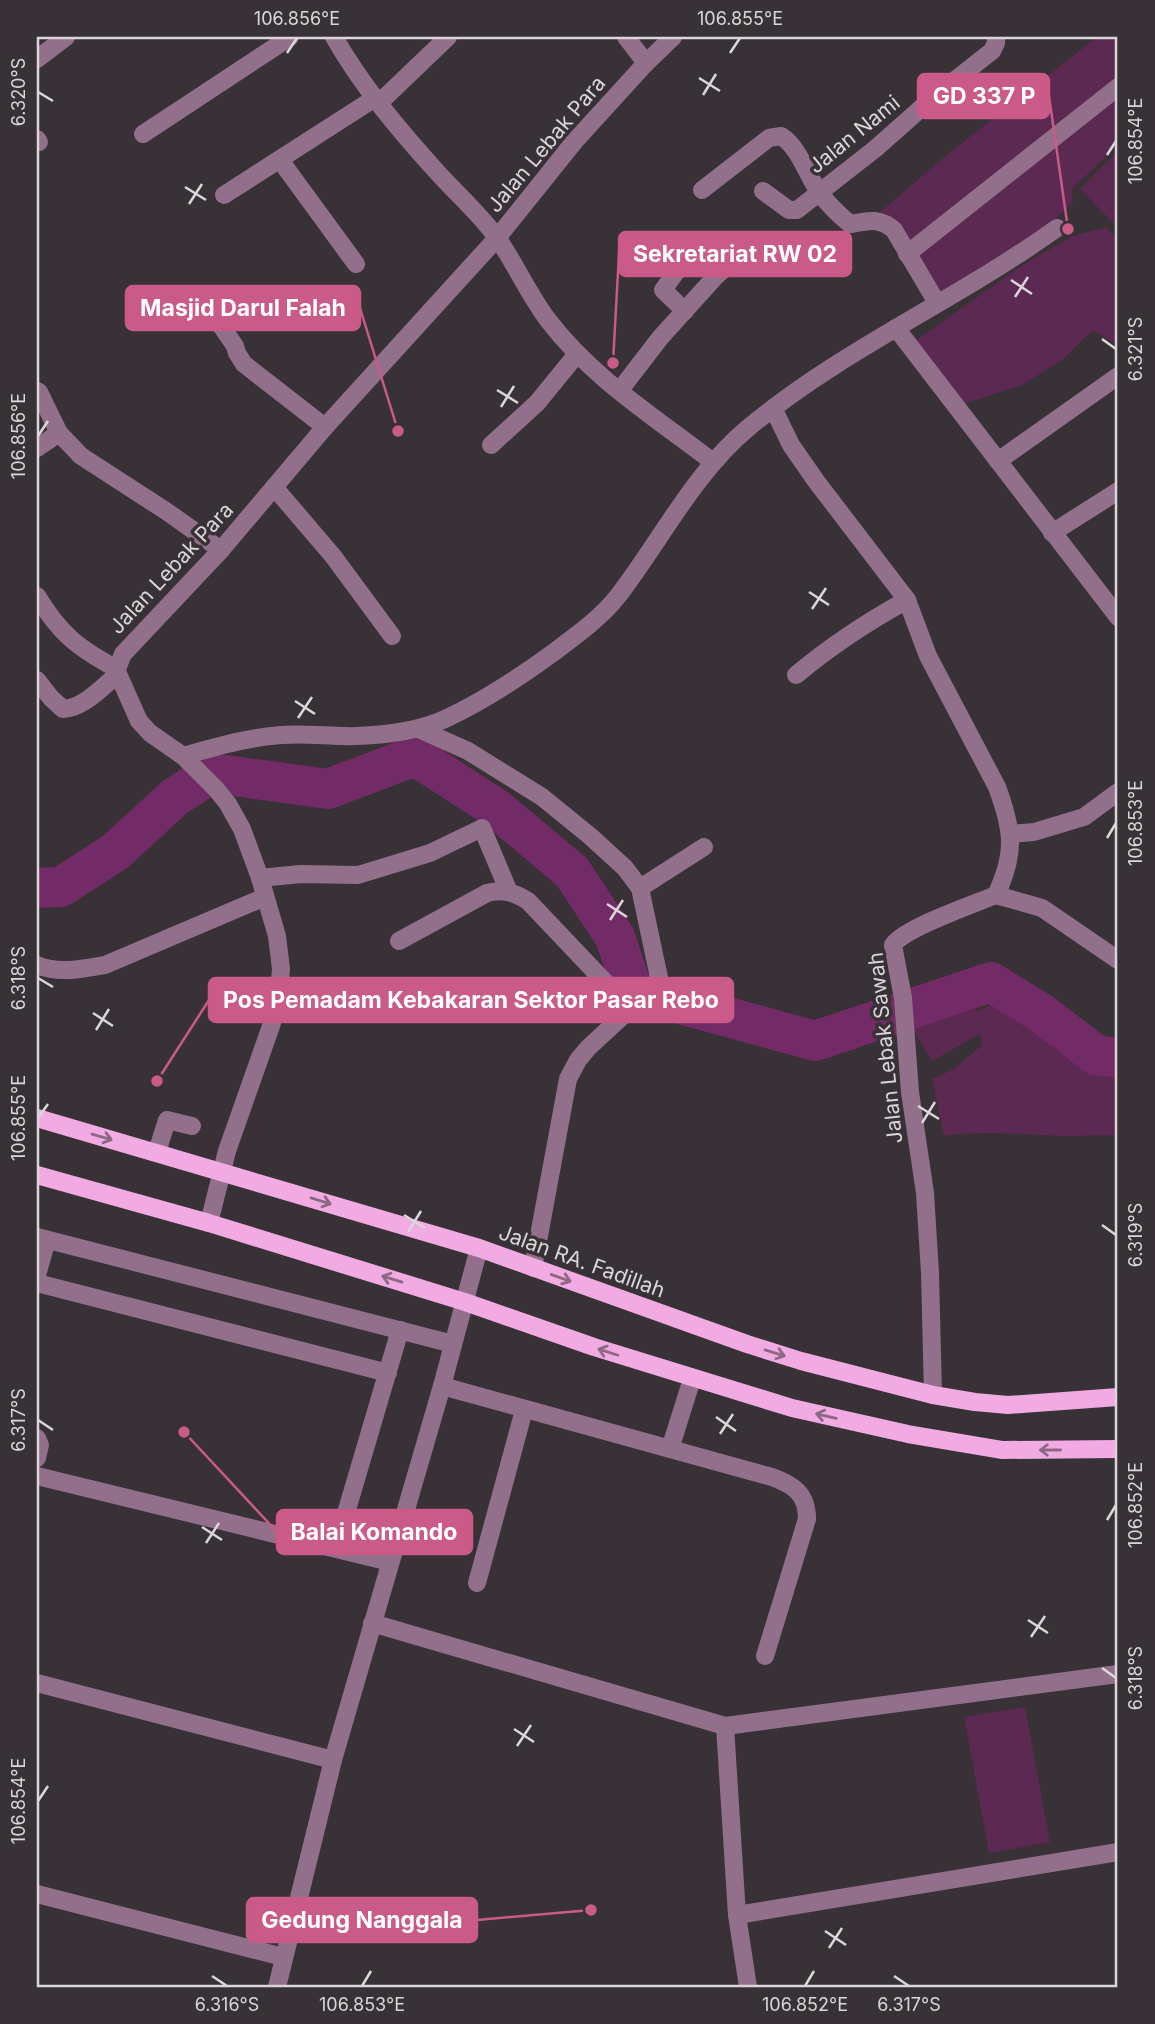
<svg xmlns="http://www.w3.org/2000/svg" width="1155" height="2024" font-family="Inter,sans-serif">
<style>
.green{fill:#5b2952}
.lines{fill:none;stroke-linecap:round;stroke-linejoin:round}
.river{stroke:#732b67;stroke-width:40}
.minor{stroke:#92708b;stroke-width:18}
.major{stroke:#f1abe2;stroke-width:18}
.oneway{stroke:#8b6883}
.ticks{fill:none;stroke:#dad6d9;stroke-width:2.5}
.labels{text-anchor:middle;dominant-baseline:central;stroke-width:7;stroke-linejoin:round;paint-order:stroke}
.street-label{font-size:21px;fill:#dad6d9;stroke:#383136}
.leader{fill:none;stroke:#ca5a87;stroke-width:2.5}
.callout-dot{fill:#ca5a87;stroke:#383136;stroke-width:2.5}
.callout{fill:#ca5a87;stroke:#ca5a87;stroke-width:2.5}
.callout-label{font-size:23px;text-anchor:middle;font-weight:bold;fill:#fff}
.neatline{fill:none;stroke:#dad6d9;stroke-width:2.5}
.ticks-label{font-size:18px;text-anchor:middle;fill:#dad6d9}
</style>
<rect width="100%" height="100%" fill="#383136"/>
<g class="green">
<polygon points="1097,37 1118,37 1118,145 1071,190 1073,203 1039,233 940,298 879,213 949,153"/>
<polygon points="1118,151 1118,228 1080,189"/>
<polygon points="1106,227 1118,240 1118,339 1114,343 1093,330 1062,360 1022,385 964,404 914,342 1018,268 1070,237"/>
<path d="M965,993L977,1012L998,1000L1010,1007L1059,1052L1082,1057L1118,1071V1135C1100,1135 1082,1136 1064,1136C1023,1135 984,1130 944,1136L932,1079L954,1069L982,1045L980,1034L932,1061L910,1025Z"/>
<polygon points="1025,1707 1050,1842 989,1853 964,1717"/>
</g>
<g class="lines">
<polyline class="river" points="37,888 61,887 115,852 175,797 212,773 328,789 415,756 497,809 572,872 615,937 633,991 815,1041 991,982 1041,1013 1096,1055 1118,1058"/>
<g class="minor">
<path d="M334,37C362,86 399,130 437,172C456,193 481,215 498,239C516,265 529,295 548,320C592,378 656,418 713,462"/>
<polyline points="626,37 646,63"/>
<polyline points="37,59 66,37"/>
<polyline points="379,103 448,37"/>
<polyline points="143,134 290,37"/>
<polyline points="37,139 39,142"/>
<polyline points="280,160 356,264"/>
<path d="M702,190L769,138L781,136C799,147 807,175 819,192C828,204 839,215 850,224C869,221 879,217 894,230L937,303"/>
<polyline points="763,191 789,210 797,210 875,149 936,95 992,51 996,43 996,37"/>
<polyline points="224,195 375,98"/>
<polyline points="907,254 1118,87"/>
<polyline points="679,268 663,290 685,311"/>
<polyline points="213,314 235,346 237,353 244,364 325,427"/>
<polyline points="896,328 1118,617"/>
<polyline points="620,390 660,338 716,276 740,255"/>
<polyline points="37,391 39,392 59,433 81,456 166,511 221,550"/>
<path d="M773,408L791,445L816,481L907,600L928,656L997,787C1013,830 1016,853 996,895C974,904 904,928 893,945L903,998L910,1092L925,1193L930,1273L933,1395"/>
<polyline points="491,445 537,403 577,354"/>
<polyline points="37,448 59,433"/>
<polyline points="998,461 1118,376"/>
<polyline points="274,487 333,556 392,636"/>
<polyline points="1052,533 1118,491"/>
<path d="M37,596C60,634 78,648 117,669"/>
<path d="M796,675C832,645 867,622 907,600"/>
<path d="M37,680L51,698L63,709C84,708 102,687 118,674"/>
<polyline points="419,729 468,751 542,797 590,836 625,868 640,888 661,987"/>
<path d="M183,756C215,747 249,737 282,735C307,733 332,737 357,736C386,735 418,731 445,719C482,702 517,679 550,655C574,637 599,620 618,596C661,540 694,473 748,428C843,349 957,300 1057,228"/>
<polyline points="1011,834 1034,832 1084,817 1118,792"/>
<polyline points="260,878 301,874 358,875 430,853 482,828 509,892"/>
<polyline points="640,888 704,847"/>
<polyline points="996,895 1042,908 1118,960"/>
<path d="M399,941L487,893C504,889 513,892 528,901L623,1001L627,1008L626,1013L588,1048L578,1060L568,1079L533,1268"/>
<path d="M37,965C58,974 83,969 105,965L265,897"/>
<polyline points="157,1152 167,1120 192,1126"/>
<polyline points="209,1223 227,1151 271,1026 278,1001 281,969 277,936 260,878 242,829 228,804 216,789 183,756 150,733 139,721 118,674 117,669 123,654 221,550 325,427 497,238 574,142 646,63 673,37"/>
<polyline points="37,1237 453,1344"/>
<polyline points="37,1275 47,1240"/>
<polyline points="37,1283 388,1373"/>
<path d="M442,1386L772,1477C794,1485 807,1494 807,1519L765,1656"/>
<polyline points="37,1438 40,1445 37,1458"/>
<polyline points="670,1449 692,1379"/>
<polyline points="37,1476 390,1562"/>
<polyline points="336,1547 400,1330"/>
<polyline points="477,1583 524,1410"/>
<polyline points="372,1623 725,1726 1118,1674"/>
<polyline points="37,1683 333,1760"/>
<polyline points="725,1726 737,1915 748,1987"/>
<polyline points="37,1894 283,1957"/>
<polyline points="737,1915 1118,1852"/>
<polyline points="277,1987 333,1760 442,1386 479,1248"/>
</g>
<g class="major">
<polyline points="37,1118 479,1248 747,1344 801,1361 933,1395 975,1402 1008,1405 1118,1397"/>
<polyline points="37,1175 209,1223 465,1302 594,1347 792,1408 908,1434 1003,1450 1118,1449"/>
</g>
</g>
<defs><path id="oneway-shaft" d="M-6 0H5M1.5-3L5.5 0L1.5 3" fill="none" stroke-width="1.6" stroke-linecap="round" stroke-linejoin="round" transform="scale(1.75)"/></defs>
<g class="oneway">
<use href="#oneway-shaft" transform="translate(102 1137) rotate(16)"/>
<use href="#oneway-shaft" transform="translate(321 1201) rotate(17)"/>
<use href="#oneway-shaft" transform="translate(561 1278) rotate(20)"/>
<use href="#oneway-shaft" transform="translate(392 1279) rotate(-163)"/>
<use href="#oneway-shaft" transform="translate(608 1352) rotate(-162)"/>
<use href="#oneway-shaft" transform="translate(775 1353) rotate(17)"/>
<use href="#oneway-shaft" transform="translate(826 1416) rotate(-167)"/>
<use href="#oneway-shaft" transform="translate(1050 1450) rotate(-180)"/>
</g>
<path class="ticks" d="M287,53L297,38M730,53L740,38M699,78L720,91M38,92L53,101M703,95L716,74M1107,155L1116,141M185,187L206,200M189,204L202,184M1011,280L1032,294M1015,297L1028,277M1102,339L1116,349M497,390L518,403M501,407L514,386M38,436L48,421M809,592L829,605M812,609L826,588M295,701L315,714M298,718L312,697M1107,838L1116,823M607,904L627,917M610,920L623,900M38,978L53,987M93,1013L113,1026M96,1030L109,1009M918,1106L939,1119M38,1118L48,1104M922,1123L935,1102M404,1215L425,1228M1102,1225L1116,1235M408,1232L421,1211M716,1417L736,1431M38,1420L53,1430M720,1434L733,1414M1107,1520L1116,1505M202,1527L222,1540M206,1543L219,1523M1028,1620L1048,1633M1031,1637L1045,1616M1102,1668L1116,1678M514,1729L534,1742M517,1746L531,1725M38,1801L48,1786M825,1931L846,1945M829,1948L842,1928M212,1976L227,1986M894,1976L909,1986M362,1986L371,1971M805,1986L814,1971"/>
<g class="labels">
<g class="street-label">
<text transform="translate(854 134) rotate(-39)">Jalan Nami</text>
<text transform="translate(546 144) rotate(-50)">Jalan Lebak Para</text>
<text transform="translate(171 568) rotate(-47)">Jalan Lebak Para</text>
<text transform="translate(885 1048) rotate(-96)">Jalan Lebak Sawah</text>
<text transform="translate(582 1261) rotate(20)">Jalan RA. Fadillah</text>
</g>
</g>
<path class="leader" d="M1068 229L1049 96M613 363L619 254M398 431L360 308M157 1081L209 1000M184 1432L277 1532M591 1910L477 1920"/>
<g class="callout-dot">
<circle cx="1068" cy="229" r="7"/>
<circle cx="613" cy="363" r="7"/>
<circle cx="398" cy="431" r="7"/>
<circle cx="157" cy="1081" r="7"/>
<circle cx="184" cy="1432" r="7"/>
<circle cx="591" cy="1910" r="7"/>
</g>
<g class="callout">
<rect x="918" y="74" width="131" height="44" rx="7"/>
<rect x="619" y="232" width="232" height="44" rx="7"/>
<rect x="126" y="286" width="234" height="44" rx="7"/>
<rect x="209" y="978" width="524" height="44" rx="7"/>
<rect x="277" y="1510" width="195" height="44" rx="7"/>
<rect x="247" y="1898" width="230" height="44" rx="7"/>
</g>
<g class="callout-label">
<text x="984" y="104">GD 337 P</text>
<text x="735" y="262">Sekretariat RW 02</text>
<text x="243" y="316">Masjid Darul Falah</text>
<text x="471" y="1008">Pos Pemadam Kebakaran Sektor Pasar Rebo</text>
<text x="374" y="1540">Balai Komando</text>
<text x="362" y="1928">Gedung Nanggala</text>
</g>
<rect width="1155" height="2024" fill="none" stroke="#383136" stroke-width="77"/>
<rect x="38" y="38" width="1078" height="1948" class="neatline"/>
<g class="ticks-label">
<text x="297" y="25">106.856°E</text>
<text x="740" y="25">106.855°E</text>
<text transform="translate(19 92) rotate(-90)" y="6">6.320°S</text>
<text transform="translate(1136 141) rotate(-90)" y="6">106.854°E</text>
<text transform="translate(1136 349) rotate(-90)" y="6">6.321°S</text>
<text transform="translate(19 436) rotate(-90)" y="6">106.856°E</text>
<text transform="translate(1136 823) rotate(-90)" y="6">106.853°E</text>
<text transform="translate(19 978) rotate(-90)" y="6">6.318°S</text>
<text transform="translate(19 1118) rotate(-90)" y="6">106.855°E</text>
<text transform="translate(1136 1235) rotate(-90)" y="6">6.319°S</text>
<text transform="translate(19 1420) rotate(-90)" y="6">6.317°S</text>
<text transform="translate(1136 1505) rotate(-90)" y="6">106.852°E</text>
<text transform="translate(1136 1678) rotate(-90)" y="6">6.318°S</text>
<text transform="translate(19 1801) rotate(-90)" y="6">106.854°E</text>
<text x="227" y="2011">6.316°S</text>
<text x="362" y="2011">106.853°E</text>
<text x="805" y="2011">106.852°E</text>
<text x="909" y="2011">6.317°S</text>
</g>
</svg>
